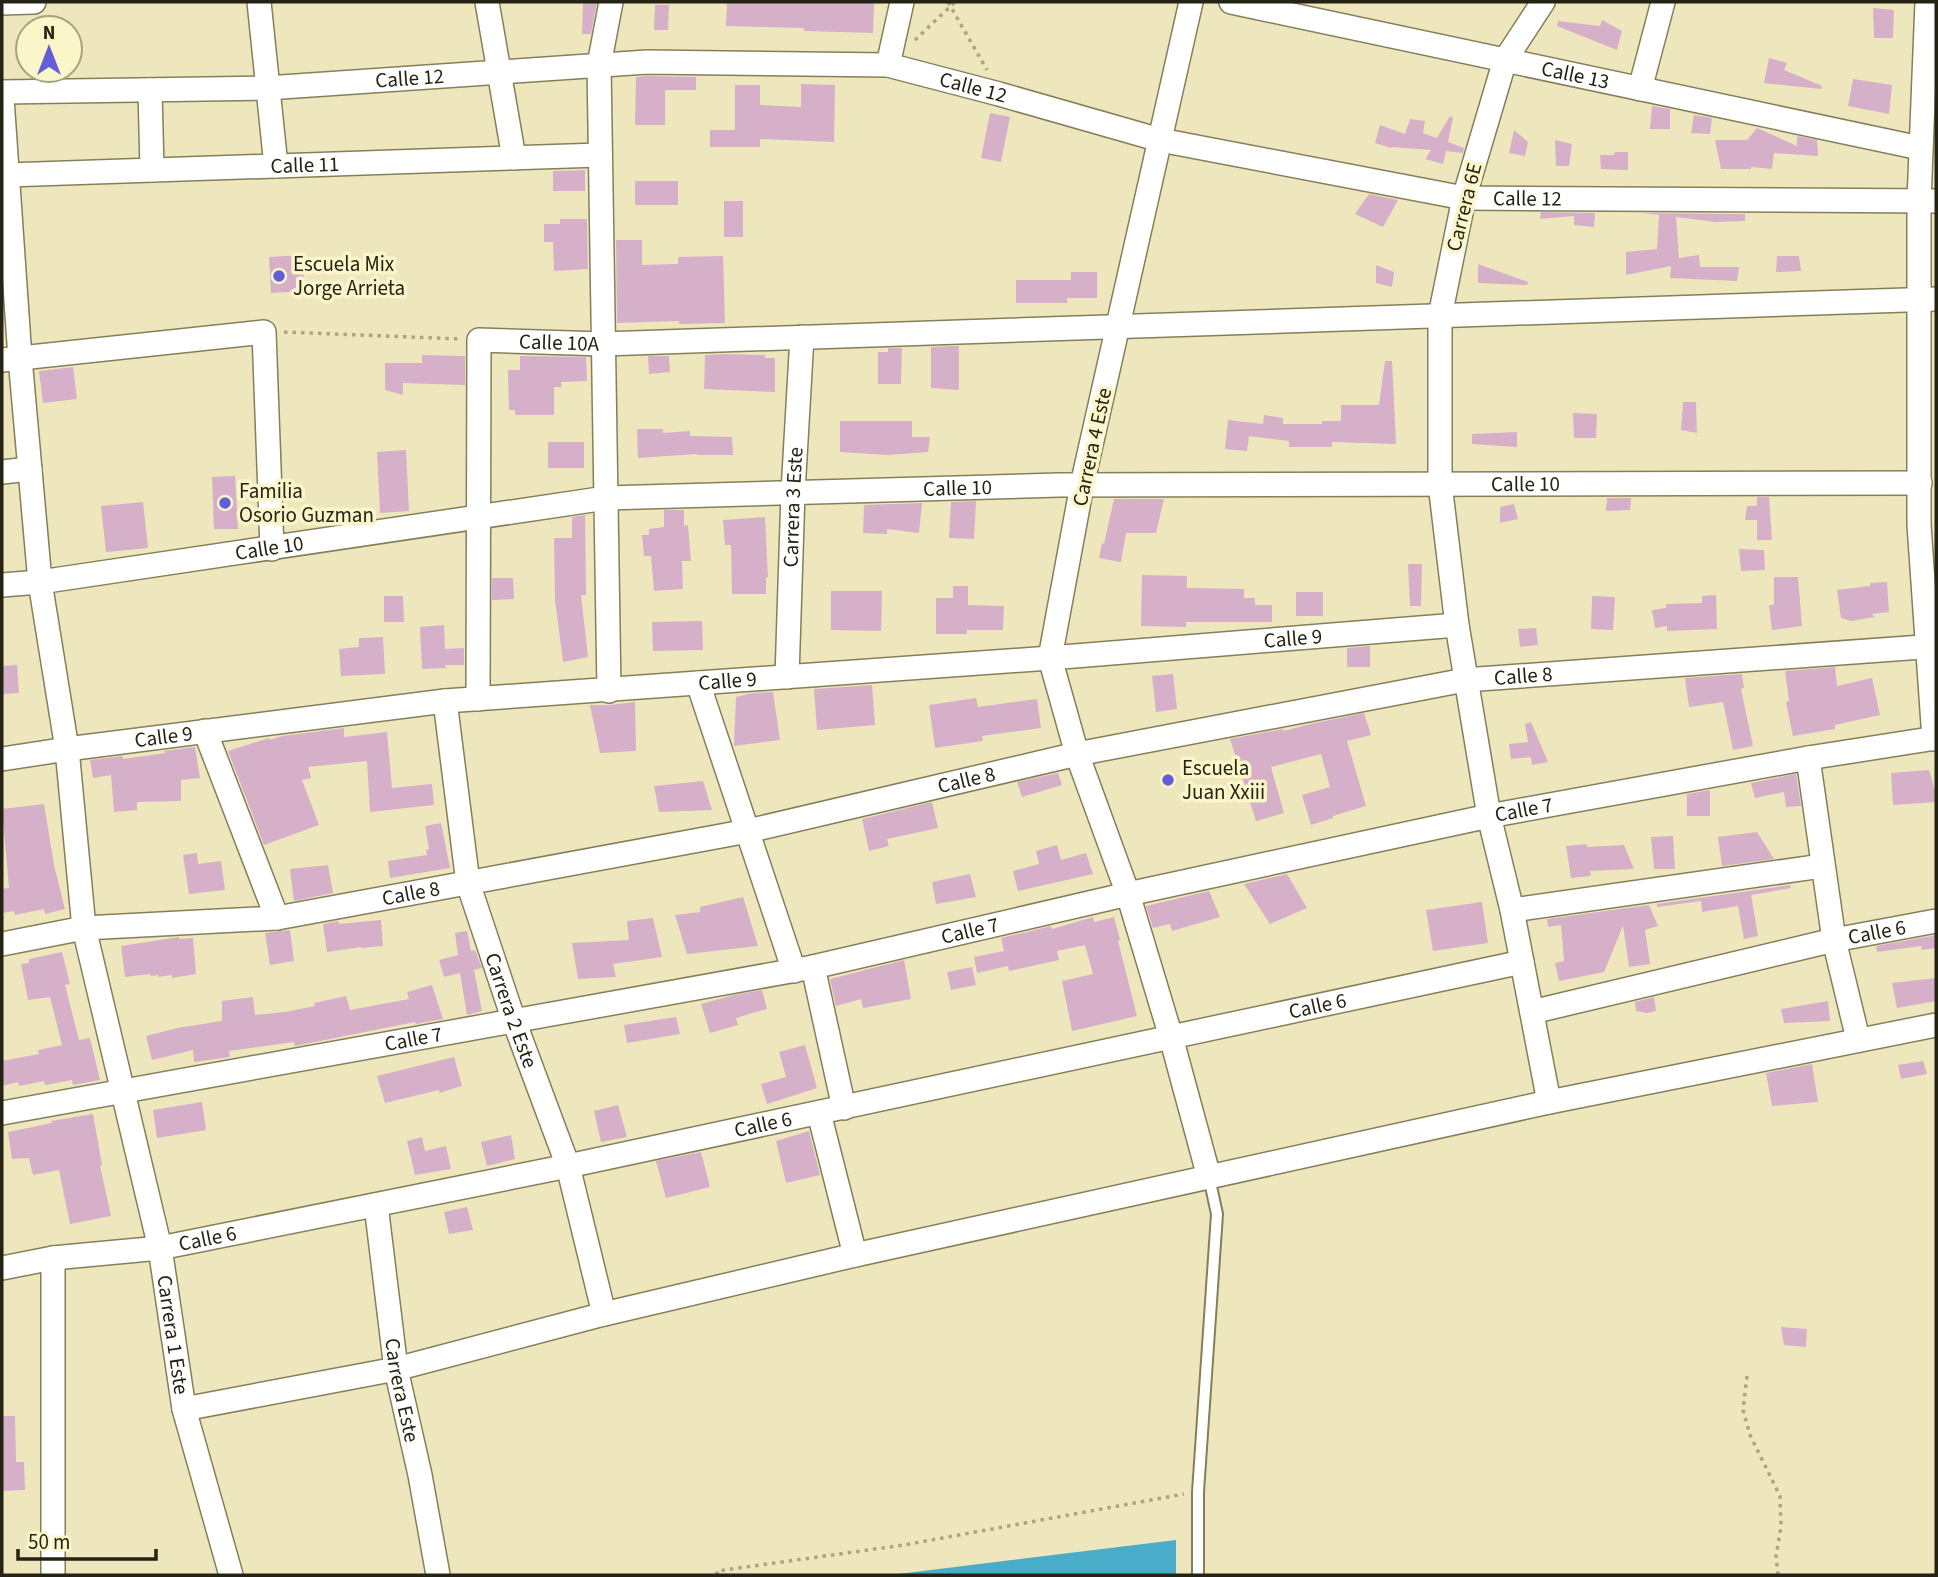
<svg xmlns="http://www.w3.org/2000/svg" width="1938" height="1577" font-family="'Source Sans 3',sans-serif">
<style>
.water{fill:#49acc9}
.building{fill:#d6b0c8}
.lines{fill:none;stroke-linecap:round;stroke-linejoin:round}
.service-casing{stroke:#857f59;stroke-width:14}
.minor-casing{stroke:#857f59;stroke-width:26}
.path{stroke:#aaa484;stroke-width:3.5;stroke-dasharray:3.5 5;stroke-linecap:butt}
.service{stroke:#fff;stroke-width:10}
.minor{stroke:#fff;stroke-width:23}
.poi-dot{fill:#635ed7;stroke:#fbf5ca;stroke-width:2.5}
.labels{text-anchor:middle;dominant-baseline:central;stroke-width:7;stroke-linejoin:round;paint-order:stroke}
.street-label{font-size:21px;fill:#252313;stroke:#fbf5ca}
.poi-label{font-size:21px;fill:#252313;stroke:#fbf5ca;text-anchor:start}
</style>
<rect width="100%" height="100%" fill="#eee7be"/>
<polygon class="water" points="1176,1540 1176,1575 890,1575"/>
<g class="building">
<polygon points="583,2 597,2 591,34 582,34"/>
<polygon points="727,2 874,2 873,33 804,31 804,28 726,26"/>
<polygon points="655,5 669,5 668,30 654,30"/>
<polygon points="1873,8 1894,10 1893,38 1874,38"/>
<polygon points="1602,20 1622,31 1617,50 1557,26 1558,21 1600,26"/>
<polygon points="1769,58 1787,63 1784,70 1822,86 1821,89 1764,83"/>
<polygon points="647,76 696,77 696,90 665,90 665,125 635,125 636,77"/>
<polygon points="1853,79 1892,85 1889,114 1848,106"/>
<polygon points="801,84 835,85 834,142 760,139 760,147 710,147 710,130 735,130 735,85 760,85 760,105 801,107"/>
<polygon points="1652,106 1670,109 1670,129 1650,129"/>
<polygon points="990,113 1010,117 1001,162 981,158"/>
<polygon points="1694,115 1712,118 1710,134 1691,133"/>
<polygon points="1450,116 1453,118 1448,142 1464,148 1463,153 1446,151 1443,164 1425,159 1431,150 1392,147 1391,148 1375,143 1380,125 1405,134 1410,119 1425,121 1423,133 1437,138"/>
<polygon points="1757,128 1797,146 1797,136 1817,140 1818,156 1774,153 1772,169 1751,167 1751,169 1721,169 1715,140 1747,140"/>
<polygon points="1514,130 1528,142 1525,156 1509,153"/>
<polygon points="1555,140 1572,144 1569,166 1556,166"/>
<polygon points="1615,152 1628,152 1628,170 1601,169 1600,155 1614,155"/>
<polygon points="585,170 585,191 553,191 553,171"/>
<rect x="635" y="181" width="43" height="24"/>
<polygon points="1369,194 1398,200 1383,227 1355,214"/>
<rect x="724" y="201" width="19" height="36"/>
<polygon points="1541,212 1595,213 1594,227 1574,225 1574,216 1540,219"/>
<polygon points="1643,213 1745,214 1745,221 1715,222 1676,217 1679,258 1699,255 1700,267 1739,267 1737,281 1670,278 1671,266 1626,275 1626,252 1657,249 1659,215"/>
<polygon points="560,219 587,219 588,269 554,271 553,242 544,242 544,224 560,224"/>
<polygon points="616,240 642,240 642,265 678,264 678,257 723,256 725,323 679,324 679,321 617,323"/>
<polygon points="302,255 305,291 271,293 269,257"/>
<polygon points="1777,256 1799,256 1801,271 1776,272"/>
<polygon points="1478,264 1528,282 1527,285 1478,283"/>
<polygon points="1376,265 1394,272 1392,287 1376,283"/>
<polygon points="1071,272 1097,272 1097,298 1067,298 1067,303 1016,303 1016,280 1071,280"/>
<polygon points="959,346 959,390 931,388 931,347"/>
<polygon points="888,348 902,348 901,384 878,384 878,352 888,352"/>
<polygon points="726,354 765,355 765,358 775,358 775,392 704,389 705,355"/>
<polygon points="422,355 465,356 465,385 403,383 403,395 385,390 385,363 422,363"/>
<polygon points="520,356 586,357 587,381 561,382 562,387 554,387 554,415 515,415 515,410 509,410 508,370 520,370"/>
<polygon points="648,356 669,356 670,372 649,374"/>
<polygon points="1385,361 1392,361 1396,444 1332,442 1332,447 1289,447 1289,441 1249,436 1247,451 1225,449 1228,420 1263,424 1264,415 1283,418 1283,424 1322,424 1322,421 1341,421 1341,405 1379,405"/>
<polygon points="73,367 77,399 43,403 39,371"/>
<polygon points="1683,402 1696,402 1697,433 1681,430"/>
<polygon points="1573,413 1597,414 1596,438 1574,438"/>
<polygon points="840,421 912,421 912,437 930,437 928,452 888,455 840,452"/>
<polygon points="637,429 663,429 663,433 690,431 690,436 732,437 733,455 696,455 697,454 638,458"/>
<polygon points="1517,432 1517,447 1472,444 1472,434"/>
<rect x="548" y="442" width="36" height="26"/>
<polygon points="406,450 409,511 380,513 377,452"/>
<polygon points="235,476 238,529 214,529 212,477"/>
<polygon points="1757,497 1769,497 1772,540 1757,540 1757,520 1745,520 1747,506 1757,506"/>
<polygon points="1607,498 1631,498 1630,510 1606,511"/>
<polygon points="1114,499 1164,499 1156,533 1126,533 1121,562 1099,558 1102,543 1104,544"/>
<polygon points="976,501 974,539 949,538 951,502"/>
<polygon points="143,502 148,548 106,552 101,506"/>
<polygon points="922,503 919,533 887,529 887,534 863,533 864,505"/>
<polygon points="1514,504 1518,519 1500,523 1500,507"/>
<polygon points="664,510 684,510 684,526 688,525 691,561 682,561 683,589 654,591 651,556 644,556 642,535 649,535 649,529 664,527"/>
<polygon points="585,515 586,595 581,595 588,657 563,662 555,600 554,538 572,538 572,517"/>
<polygon points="765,517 768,577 766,577 766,594 732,594 731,545 725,545 723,520"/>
<polygon points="1739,549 1764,550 1765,570 1741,571"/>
<polygon points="1408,564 1422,564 1421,606 1410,606"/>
<polygon points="1142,575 1187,576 1187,588 1244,589 1244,598 1255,598 1255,605 1272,605 1272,622 1186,622 1186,627 1141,626"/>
<polygon points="1774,577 1798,577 1802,626 1772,630 1769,605 1774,605"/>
<polygon points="492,578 513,578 514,599 492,600"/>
<polygon points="1887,582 1889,612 1872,614 1875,617 1851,621 1841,618 1837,590 1870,586 1870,583"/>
<polygon points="953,586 968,586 968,605 1004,606 1003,630 967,630 967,634 936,634 936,598 953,598"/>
<polygon points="831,591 882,591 881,631 831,630"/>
<rect x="1296" y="592" width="27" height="24"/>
<polygon points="1716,595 1717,629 1667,631 1667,626 1655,628 1652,610 1666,608 1666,604 1702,603 1702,596"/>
<polygon points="384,596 403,596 404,622 384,622"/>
<polygon points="1592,596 1615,597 1613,630 1591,629"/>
<polygon points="702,621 703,650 653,651 652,622"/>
<polygon points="444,625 445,649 464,648 464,665 445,665 446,668 422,669 420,627"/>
<polygon points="1536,628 1538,645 1520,647 1518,629"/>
<polygon points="383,637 385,674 341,676 339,649 359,647 359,638"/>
<polygon points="1370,646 1370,667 1347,667 1347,648"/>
<polygon points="17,665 19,693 2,694 2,666"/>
<polygon points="1835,667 1837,686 1872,678 1880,715 1835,725 1835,729 1793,736 1786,702 1789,701 1785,671"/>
<polygon points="1173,674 1177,709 1156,712 1152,676"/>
<polygon points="1742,674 1744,688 1741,689 1753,746 1733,750 1723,702 1689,707 1685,678"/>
<polygon points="872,685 875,725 817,730 814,689"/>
<polygon points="773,692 780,740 734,746 736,697 752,693"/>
<polygon points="976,698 978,707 1037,699 1041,728 982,736 983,741 935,748 929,705"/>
<polygon points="635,702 636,751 600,753 590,705 610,705"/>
<polygon points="1364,713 1371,735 1347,741 1366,806 1333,816 1333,818 1311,825 1302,795 1330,787 1321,754 1271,767 1284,813 1256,821 1230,739 1283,729 1284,731 1310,724"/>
<polygon points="1531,722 1548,762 1532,765 1531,757 1511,759 1509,744 1528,742 1525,724"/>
<polygon points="344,728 344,737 387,732 392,788 432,784 434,805 370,812 367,761 308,767 311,778 302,780 319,825 264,845 228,751 269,738 269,740 282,736"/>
<polygon points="195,747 200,778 181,780 181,801 137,802 137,810 114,812 111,775 93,778 90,760 123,756 123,759 165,753 164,751"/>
<polygon points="1929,770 1936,794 1936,802 1893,805 1891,773"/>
<polygon points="1058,773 1062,785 1022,797 1017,782"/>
<polygon points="1796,774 1801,806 1786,807 1784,792 1755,798 1751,783"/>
<polygon points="703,781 712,810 659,812 654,786"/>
<polygon points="1710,790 1710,816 1687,816 1687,794"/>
<polygon points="932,802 938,828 887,839 889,846 869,851 862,819"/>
<polygon points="44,804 54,865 65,909 45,914 44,909 15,915 14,911 2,913 2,889 9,888 2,809"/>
<polygon points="441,823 450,868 390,878 388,861 427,855 426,850 429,849 425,826"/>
<polygon points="1757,832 1774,859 1722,866 1718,837"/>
<polygon points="1673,836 1675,869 1654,869 1651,837"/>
<polygon points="1587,844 1587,847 1624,845 1634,869 1590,871 1591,876 1571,878 1566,846"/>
<polygon points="1057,845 1061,860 1086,853 1093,874 1018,891 1013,871 1039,864 1036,851"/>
<polygon points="197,853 198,864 221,861 225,890 189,894 183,855"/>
<polygon points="328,865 333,893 294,901 290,869"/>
<polygon points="970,874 976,897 936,904 932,882"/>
<polygon points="1287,874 1307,908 1270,924 1244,884"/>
<polygon points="1790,885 1791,888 1751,895 1758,936 1744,939 1738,906 1702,912 1701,901 1657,907 1657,904"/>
<polygon points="1209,891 1220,917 1172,931 1170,924 1153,928 1146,906"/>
<polygon points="743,897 758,946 687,954 675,915 700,912 700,907"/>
<polygon points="1482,902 1488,943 1433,951 1426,910"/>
<polygon points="1649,905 1658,926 1645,930 1650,964 1629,967 1623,926 1604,972 1559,981 1555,963 1564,961 1561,925 1548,927 1547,919"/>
<polygon points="1093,917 1094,922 1114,917 1120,940 1118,941 1137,1016 1072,1031 1062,981 1093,974 1085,945 1057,951 1059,960 1009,971 1008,966 977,973 974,957 1004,951 1001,938 1051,926 1052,929"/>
<polygon points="653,918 662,957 613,964 616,977 578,979 572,943 629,940 627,921"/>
<polygon points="381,920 383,946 362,948 361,947 327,952 323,924 338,921 339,924"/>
<polygon points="290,930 294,961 270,965 265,933"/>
<polygon points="467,931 471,951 475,950 482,968 474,970 482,1011 467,1015 460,973 444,977 439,960 458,955 455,933"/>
<polygon points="1936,935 1936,948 1922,950 1921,946 1877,952 1876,946"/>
<polygon points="179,937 179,939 193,938 196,974 172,978 172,975 158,977 158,975 151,976 150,974 125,977 121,946"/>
<polygon points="62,952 70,984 65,985 79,1040 90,1038 100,1080 73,1085 72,1080 45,1085 44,1081 19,1086 18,1082 2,1086 2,1061 39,1054 38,1050 62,1045 50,997 28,1000 21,964 29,963 29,959"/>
<polygon points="904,960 911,999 863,1008 861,999 836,1006 830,979"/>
<polygon points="972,967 976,985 951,990 947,972"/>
<polygon points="1936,978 1936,1001 1897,1008 1892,983"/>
<polygon points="432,985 443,1019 416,1024 415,1022 295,1046 294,1042 229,1051 230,1057 194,1062 193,1050 152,1060 146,1036 177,1028 222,1021 222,1001 253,997 255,1015 285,1012 315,1006 314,1003 346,996 350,1010 409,999 407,992"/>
<polygon points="762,990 767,1009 736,1018 738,1025 710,1033 701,1004 734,995"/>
<polygon points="1654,997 1656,1011 1647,1013 1636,1011 1635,1002"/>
<polygon points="1828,1001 1830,1021 1784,1023 1781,1009"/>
<polygon points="676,1017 680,1034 627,1043 624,1025"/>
<polygon points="805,1045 817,1088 767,1104 761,1084 786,1077 779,1052"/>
<polygon points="454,1057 462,1086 439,1093 439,1090 385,1103 377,1076"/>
<polygon points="1923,1061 1927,1074 1901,1079 1898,1065"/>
<polygon points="1812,1064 1818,1102 1772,1106 1766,1073"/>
<polygon points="202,1102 206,1130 157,1138 153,1110"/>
<polygon points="618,1105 627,1137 601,1142 594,1111"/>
<polygon points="93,1114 102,1165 100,1166 111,1216 70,1224 59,1170 33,1175 29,1158 12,1159 8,1132 52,1123 51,1121"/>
<polygon points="809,1131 820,1175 786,1183 776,1141"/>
<polygon points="511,1135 515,1159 487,1166 481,1142"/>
<polygon points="422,1137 425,1151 446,1146 451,1169 415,1175 407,1141"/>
<polygon points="701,1152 710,1187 666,1198 656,1161"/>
<polygon points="467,1207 473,1230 449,1234 444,1212"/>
<polygon points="1781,1327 1807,1329 1806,1347 1784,1345"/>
<polygon points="2,1416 15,1416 16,1462 24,1462 25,1490 2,1491"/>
</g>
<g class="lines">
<g class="service-casing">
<polyline id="service" points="1198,1575 1198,1492 1217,1214 1209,1177"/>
</g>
<g class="minor-casing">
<g id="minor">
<polyline points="259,2 276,166"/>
<polyline points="487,2 514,158"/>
<polyline points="1191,2 1082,485 1050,658 1077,754 1128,894 1171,1037 1209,1177"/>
<path id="s1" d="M1231,2L1920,148"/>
<polyline points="1543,2 1505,60 1464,198 1440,316 1440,484 1457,625 1489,816 1512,910 1549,1102"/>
<polyline points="1927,2 1919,201 1919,525 1934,739"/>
<polyline points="2,3 34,2"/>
<polyline points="888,65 902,2"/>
<polyline points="1640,89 1663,2"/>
<polyline points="150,90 152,170"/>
<path id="s2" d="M2,92L267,88L647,62L888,65L999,94L1160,140L1464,198L1936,201"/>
<path id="s3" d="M2,98L20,358L40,582L67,749L84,928L160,1248L184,1409L231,1575"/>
<path id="s4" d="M7,175L600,155"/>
<polyline points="2,360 264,332 272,549"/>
<polyline points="2,472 30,469"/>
<path id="s5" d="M2,585L40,582L606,498L1059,485L1920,483"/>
<path id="s6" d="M787,677L793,492L802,337"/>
<polyline points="698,683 794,971"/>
<polyline points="609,691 599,65 611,2"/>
<path id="s7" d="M478,699L479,340L603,344L1936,299"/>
<path id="s8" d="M445,701L468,883L514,1021L568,1166L604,1314"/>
<polyline points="205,731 277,918"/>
<polyline points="1808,758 1834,940 1858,1039"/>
<path id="s9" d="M2,759L67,749L445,701L1050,658L1457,625"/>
<polyline points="1512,910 1822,866"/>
<path id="s10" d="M2,944L84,928L277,918L748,831L1077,754L1465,680L1936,646"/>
<polyline points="813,967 844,1108"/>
<path id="s11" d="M1532,1012L1834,940L1936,921"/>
<path id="s12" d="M2,1113L813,967L1128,894L1489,816L1808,758L1936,738"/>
<polyline points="819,1113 855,1255"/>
<path id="s13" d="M376,1205L396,1369L420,1475L438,1575"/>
<path id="s14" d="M2,1268L53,1258L160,1248L568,1166L1522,962"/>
<polyline points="184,1409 396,1369 604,1314 855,1255 1549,1102 1936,1025"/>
<polyline points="53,1575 53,1258"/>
</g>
</g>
<g class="path">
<polyline points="948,2 987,70"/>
<polyline points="915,40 955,2"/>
<polyline points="284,332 461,339"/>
<polyline points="1747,1376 1743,1410 1750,1435 1780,1496 1781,1527 1776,1556 1778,1575"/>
<polyline points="717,1575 717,1571 904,1545 1184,1494"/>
</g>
<use href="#service" class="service"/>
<use href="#minor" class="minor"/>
</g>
<g class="poi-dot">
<circle cx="279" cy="276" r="7"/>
<circle cx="225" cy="503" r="7"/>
<circle cx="1168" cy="780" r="7"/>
</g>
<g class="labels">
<g class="street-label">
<text stroke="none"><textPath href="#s1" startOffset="352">Calle 13</textPath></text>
<text stroke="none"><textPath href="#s2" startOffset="408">Calle 12</textPath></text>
<text stroke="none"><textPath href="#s2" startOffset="975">Calle 12</textPath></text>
<text stroke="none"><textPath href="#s4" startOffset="298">Calle 11</textPath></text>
<text stroke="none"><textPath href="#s2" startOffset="1542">Calle 12</textPath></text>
<text transform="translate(1464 207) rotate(-76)">Carrera 6E</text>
<text stroke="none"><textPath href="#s7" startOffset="439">Calle 10A</textPath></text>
<text transform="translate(1092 447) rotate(-78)">Carrera 4 Este</text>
<text stroke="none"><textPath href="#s5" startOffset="1530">Calle 10</textPath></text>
<text stroke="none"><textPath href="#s5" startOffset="962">Calle 10</textPath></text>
<text stroke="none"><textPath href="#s6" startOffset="170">Carrera 3 Este</textPath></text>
<text stroke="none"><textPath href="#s5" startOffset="270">Calle 10</textPath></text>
<text stroke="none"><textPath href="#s9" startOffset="1297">Calle 9</textPath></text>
<text stroke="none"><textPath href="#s10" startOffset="1547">Calle 8</textPath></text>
<text stroke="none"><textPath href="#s9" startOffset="730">Calle 9</textPath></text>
<text stroke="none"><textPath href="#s9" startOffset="163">Calle 9</textPath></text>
<text stroke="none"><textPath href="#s10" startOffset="980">Calle 8</textPath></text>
<text stroke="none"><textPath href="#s12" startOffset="1552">Calle 7</textPath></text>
<text stroke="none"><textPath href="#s10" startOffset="413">Calle 8</textPath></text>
<text stroke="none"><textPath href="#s12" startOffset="985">Calle 7</textPath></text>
<text stroke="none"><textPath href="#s11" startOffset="354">Calle 6</textPath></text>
<text stroke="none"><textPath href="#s14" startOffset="1342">Calle 6</textPath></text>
<text stroke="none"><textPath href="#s8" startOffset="318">Carrera 2 Este</textPath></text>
<text stroke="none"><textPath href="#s12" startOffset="418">Calle 7</textPath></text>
<text stroke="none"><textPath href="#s14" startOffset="775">Calle 6</textPath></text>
<text stroke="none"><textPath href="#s14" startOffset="208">Calle 6</textPath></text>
<text stroke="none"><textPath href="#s3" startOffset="1251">Carrera 1 Este</textPath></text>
<text stroke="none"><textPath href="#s13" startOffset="187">Carrera Este</textPath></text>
</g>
<g class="poi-label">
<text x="293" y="264">Escuela Mix<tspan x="293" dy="24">Jorge Arrieta</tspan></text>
<text x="239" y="491">Familia<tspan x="239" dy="24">Osorio Guzman</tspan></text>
<text x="1182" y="768">Escuela<tspan x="1182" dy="24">Juan Xxiii</tspan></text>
</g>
</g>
<rect width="1938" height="1577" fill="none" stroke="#252313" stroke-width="7"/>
<g transform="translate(49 49)"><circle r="33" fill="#fbf5ca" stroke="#a5a181" stroke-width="2"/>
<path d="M0-5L12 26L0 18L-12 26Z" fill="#635ed7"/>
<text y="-10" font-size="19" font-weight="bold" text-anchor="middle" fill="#252313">N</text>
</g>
<path d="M18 1549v10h138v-10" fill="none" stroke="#252313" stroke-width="3.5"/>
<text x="28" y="1549" font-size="21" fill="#252313" stroke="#fbf5ca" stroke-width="5" paint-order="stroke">50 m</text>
</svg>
